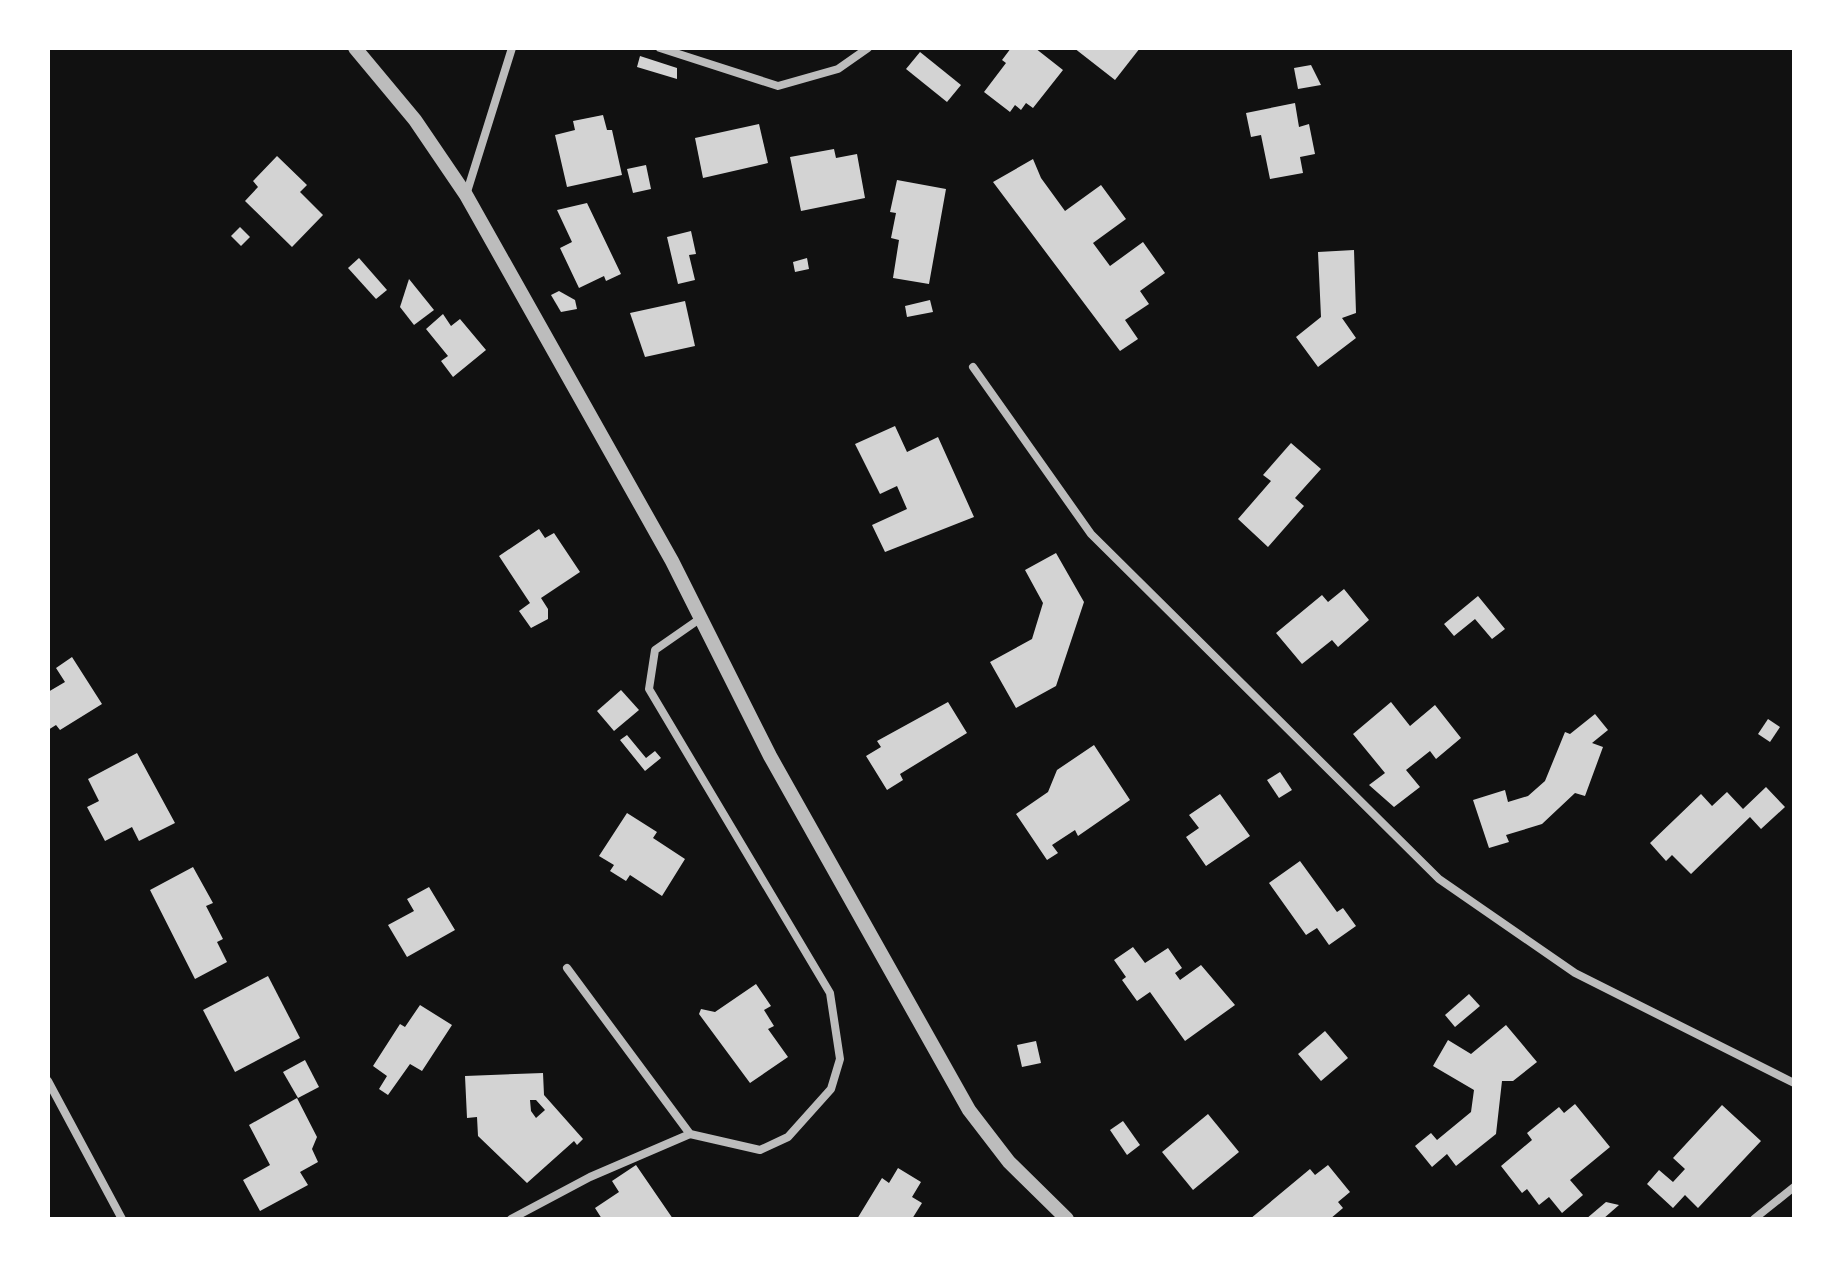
<svg xmlns="http://www.w3.org/2000/svg" width="1842" height="1267" font-family="Raleway,sans-serif">
<style>
.building{fill:#d3d3d3;fill-rule:evenodd}
.lines{fill:none;stroke-linecap:round;stroke-linejoin:round}
.minor{stroke:#bcbcbc;stroke-width:8}
.tertiary{stroke:#bcbcbc;stroke-width:14}
</style>
<rect width="100%" height="100%" fill="#111"/>
<g class="building">
<polygon points="1011,48 1035,48 1063,70 1033,108 1026,103 1021,110 1015,105 1010,112 984,92 1006,63 1002,60"/>
<polygon points="1074,48 1140,48 1115,80"/>
<polygon points="920,52 961,85 947,102 906,69"/>
<polygon points="640,56 677,68 677,79 637,67"/>
<polygon points="1311,65 1321,85 1298,89 1294,68"/>
<polygon points="1295,103 1299,127 1309,124 1315,154 1300,157 1303,173 1270,179 1261,135 1251,137 1246,113"/>
<polygon points="603,115 607,130 612,130 622,175 567,187 555,135 575,130 573,121"/>
<polygon points="759,124 768,163 703,178 695,138"/>
<polygon points="834,149 836,158 857,154 865,198 801,211 790,157"/>
<polygon points="277,156 307,185 300,192 323,215 292,247 245,201 258,187 253,181"/>
<polygon points="1033,159 1041,178 1065,211 1101,185 1126,219 1093,243 1110,266 1143,242 1165,273 1140,291 1149,304 1125,320 1138,339 1120,351 993,182"/>
<polygon points="646,165 651,189 633,193 627,169"/>
<polygon points="897,180 946,189 929,284 893,278 899,240 891,238 896,213 890,212"/>
<polygon points="587,203 621,274 606,281 604,276 579,288 560,248 572,242 557,210"/>
<polygon points="240,227 250,237 241,246 231,236"/>
<polygon points="691,231 696,254 689,255 695,280 678,284 667,237"/>
<polygon points="1354,250 1356,313 1342,318 1356,338 1318,367 1296,337 1321,317 1318,252"/>
<polygon points="359,258 387,290 376,299 348,268"/>
<polygon points="807,258 809,269 795,272 793,262"/>
<polygon points="409,279 434,310 414,325 400,307"/>
<polygon points="559,291 575,300 577,309 561,312 551,295"/>
<polygon points="930,300 933,312 907,317 905,306"/>
<polygon points="685,301 695,346 645,357 630,313"/>
<polygon points="443,314 451,326 460,319 486,350 453,377 441,361 448,356 426,329"/>
<polygon points="895,426 907,452 938,437 974,517 885,552 872,525 907,509 897,486 880,494 855,444"/>
<polygon points="1291,443 1321,469 1295,498 1304,506 1268,547 1238,519 1271,481 1263,475"/>
<polygon points="539,529 545,538 554,533 580,572 541,598 548,609 548,619 531,628 519,611 530,603 499,556"/>
<polygon points="1056,553 1084,602 1056,686 1016,708 990,662 1032,639 1043,603 1025,570"/>
<polygon points="1344,589 1369,620 1338,647 1332,640 1302,664 1276,633 1322,595 1328,602"/>
<polygon points="1478,596 1505,629 1492,639 1475,619 1454,636 1444,624"/>
<polygon points="72,657 102,704 60,730 56,725 48,730 48,692 65,682 56,668"/>
<polygon points="621,690 639,710 614,731 597,711"/>
<polygon points="948,702 967,733 900,774 903,780 887,790 866,756 881,747 877,741"/>
<polygon points="1391,702 1410,726 1435,705 1461,738 1436,759 1430,751 1406,770 1420,787 1394,807 1369,785 1385,773 1353,734"/>
<polygon points="1595,714 1608,730 1592,743 1603,747 1585,796 1575,793 1542,824 1506,835 1509,842 1489,848 1473,800 1505,790 1508,802 1528,796 1545,781 1565,732 1570,734"/>
<polygon points="1768,719 1780,727 1770,742 1758,734"/>
<polygon points="627,735 646,758 655,751 661,758 645,771 620,740"/>
<polygon points="1094,745 1130,800 1078,836 1075,830 1052,845 1058,853 1047,860 1016,814 1048,792 1057,770"/>
<polygon points="137,753 175,823 139,841 132,827 105,841 87,807 99,801 88,779"/>
<polygon points="1280,772 1292,790 1279,798 1267,780"/>
<polygon points="1766,787 1785,807 1761,829 1750,817 1691,874 1672,855 1666,861 1650,843 1701,794 1712,806 1727,792 1743,809"/>
<polygon points="1220,794 1250,836 1206,866 1186,837 1199,828 1189,815"/>
<polygon points="627,813 657,832 653,838 685,859 662,896 630,875 626,881 610,871 614,865 599,856"/>
<polygon points="1300,861 1337,912 1343,908 1356,926 1329,945 1317,928 1306,935 1269,883"/>
<polygon points="193,867 213,903 206,906 223,939 217,942 227,962 195,979 150,890"/>
<polygon points="429,887 455,930 407,957 388,925 414,911 407,899"/>
<polygon points="1133,947 1145,963 1168,948 1182,968 1175,973 1180,980 1201,965 1235,1005 1185,1041 1150,992 1137,1001 1122,980 1126,977 1114,960"/>
<polygon points="268,976 300,1038 235,1072 203,1010"/>
<polygon points="756,984 771,1006 764,1010 774,1026 768,1029 788,1057 750,1083 699,1014 701,1009 715,1012"/>
<polygon points="1469,994 1480,1006 1455,1027 1445,1015"/>
<polygon points="420,1005 452,1025 422,1071 410,1064 388,1095 379,1089 387,1076 373,1066 400,1024 405,1027"/>
<polygon points="1506,1025 1537,1062 1513,1081 1502,1081 1496,1134 1456,1166 1447,1154 1432,1167 1415,1146 1431,1133 1437,1140 1471,1112 1474,1090 1433,1066 1448,1040 1471,1054"/>
<polygon points="1325,1031 1348,1058 1321,1081 1298,1054"/>
<polygon points="1036,1041 1041,1063 1022,1067 1017,1045"/>
<polygon points="305,1060 319,1087 298,1098 283,1072"/>
<path d="M543,1073L544,1095L583,1139L577,1145L574,1141L527,1183L478,1136L477,1117L467,1118L465,1076ZM530,1100H536L545,1110L536,1118L531,1111Z"/>
<polygon points="297,1098 317,1137 312,1149 318,1162 300,1172 308,1185 260,1211 243,1180 270,1165 249,1125"/>
<polygon points="1575,1104 1610,1147 1570,1180 1583,1195 1562,1213 1549,1197 1539,1205 1527,1189 1522,1193 1501,1166 1532,1140 1527,1133 1559,1107 1564,1113"/>
<polygon points="1722,1105 1761,1141 1698,1208 1685,1195 1673,1208 1647,1184 1659,1170 1673,1182 1685,1169 1673,1158"/>
<polygon points="1208,1114 1239,1152 1193,1190 1162,1152"/>
<polygon points="1123,1121 1140,1145 1127,1155 1110,1130"/>
<polygon points="636,1165 671,1216 673,1219 602,1219 595,1208 619,1192 612,1181"/>
<polygon points="1328,1165 1350,1192 1338,1202 1343,1208 1330,1219 1250,1219 1310,1169 1315,1175"/>
<polygon points="898,1168 921,1182 912,1197 922,1203 912,1219 857,1219 882,1178 889,1183"/>
<polygon points="1606,1202 1619,1205 1603,1219 1586,1219"/>
</g>
<g class="lines">
<g class="minor">
<polyline points="660,48 778,86 838,69 868,48"/>
<polyline points="466,195 512,48"/>
<polyline points="973,367 1091,534 1439,879 1575,973 1794,1083"/>
<polyline points="567,968 690,1134 760,1150 788,1137 831,1089 840,1059 830,993 649,689 655,650 701,618"/>
<polyline points="48,1081 122,1219"/>
<polyline points="511,1219 590,1177 690,1134"/>
<polyline points="1754,1219 1794,1187"/>
</g>
<polyline class="tertiary" points="355,48 415,120 466,195 672,561 770,756 969,1110 1009,1162 1067,1219"/>
</g>
<rect width="1842" height="1267" fill="none" stroke="#ffffff" stroke-width="100"/>
</svg>
